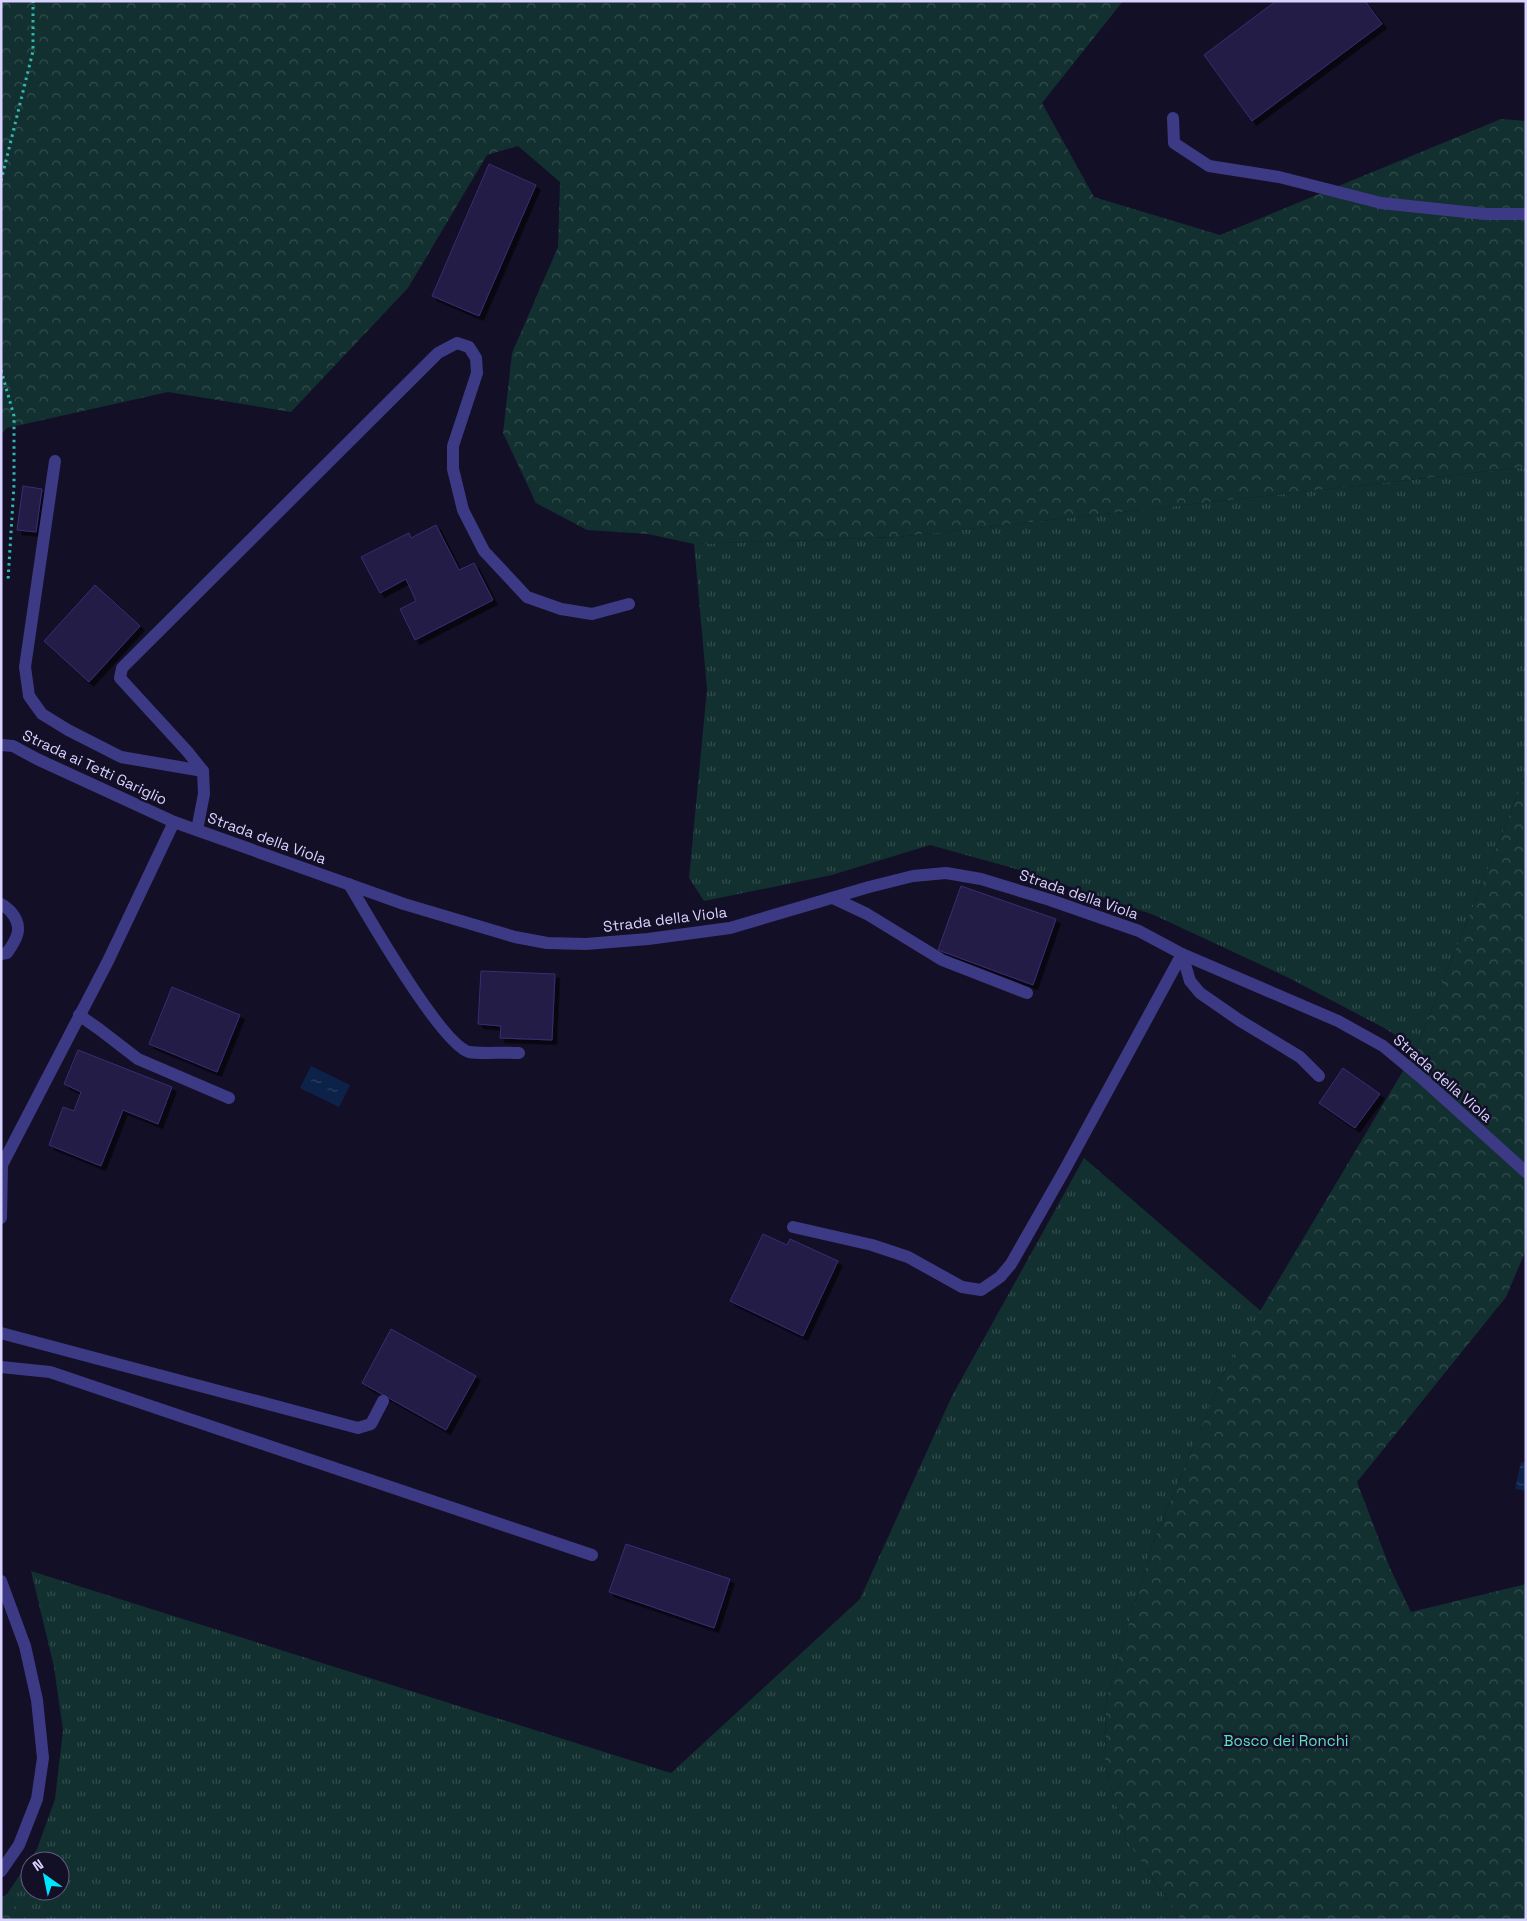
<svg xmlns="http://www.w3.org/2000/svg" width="1527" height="1921" font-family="'Space Grotesk',sans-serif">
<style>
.grass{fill:url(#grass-tufts);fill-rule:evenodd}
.forest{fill:url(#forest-crowns)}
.water{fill:url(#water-ripples)}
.building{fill:#241b47;stroke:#3b2d73;filter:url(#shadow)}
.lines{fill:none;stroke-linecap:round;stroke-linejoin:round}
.path{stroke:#2fb8b0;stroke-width:3;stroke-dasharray:2.5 4;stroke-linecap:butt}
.service{stroke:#3d3a85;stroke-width:12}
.minor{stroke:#3d3a85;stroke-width:12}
.labels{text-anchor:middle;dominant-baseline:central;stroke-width:5;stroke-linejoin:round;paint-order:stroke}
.street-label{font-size:15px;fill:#d9d4ff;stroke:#130f26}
.park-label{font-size:15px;fill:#5fe0c0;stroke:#130f26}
</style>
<defs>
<pattern id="grass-tufts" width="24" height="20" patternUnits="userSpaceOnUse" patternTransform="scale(1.25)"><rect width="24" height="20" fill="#12302f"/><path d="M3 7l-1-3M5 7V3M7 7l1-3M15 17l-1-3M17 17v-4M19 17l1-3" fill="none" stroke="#344d4e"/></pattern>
<pattern id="forest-crowns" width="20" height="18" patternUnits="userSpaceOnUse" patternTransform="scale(1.25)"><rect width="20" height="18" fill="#12302f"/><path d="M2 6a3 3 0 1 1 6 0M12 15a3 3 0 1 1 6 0" fill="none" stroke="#344d4e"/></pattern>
<pattern id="water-ripples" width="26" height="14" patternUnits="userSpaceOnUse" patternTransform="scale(1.25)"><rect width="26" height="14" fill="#0c2248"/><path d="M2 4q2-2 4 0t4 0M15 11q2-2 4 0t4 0" fill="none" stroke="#2f4163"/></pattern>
<filter id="shadow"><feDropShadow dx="4.5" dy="4.5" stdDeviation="0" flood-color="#0009"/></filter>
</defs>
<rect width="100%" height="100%" fill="#130f26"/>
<g class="grass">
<polygon points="1526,467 1526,774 1416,1049 1386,1029 1289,978 1154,915 1023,871 930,845 832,875 704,901 689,878 707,689 694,544 897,537"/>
<path d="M1084,1158L1263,1313L1225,1370L1152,1546L1106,1701L1105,1766L1126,1839L1181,1920H25L7,1894L37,1849L55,1799L63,1730L54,1667L31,1571L671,1773L860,1599L952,1396ZM30,1861H60V1891H30Z"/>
</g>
<g class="forest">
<polygon points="1,1 1123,1 1042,103 1094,197 1220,235 1501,119 1526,121 1526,467 897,537 694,544 648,534 587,530 536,503 503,433 512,353 558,247 560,182 518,146 487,155 408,288 291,412 168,392 7,428 1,434"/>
<polygon points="1526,774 1526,1250 1506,1297 1357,1482 1390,1568 1411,1612 1526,1584 1526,1920 1181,1920 1126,1839 1105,1766 1106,1701 1152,1546 1225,1370 1416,1049"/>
<polygon points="7,1894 25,1920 1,1920 1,1898"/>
</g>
<g class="water">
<polygon points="311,1066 350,1085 339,1107 300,1088"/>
<polygon points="1521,1462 1526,1463 1526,1491 1515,1489"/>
</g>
<g class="building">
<polygon points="1276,1 1365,1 1382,24 1252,121 1204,55"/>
<polygon points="489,164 536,185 479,316 432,296"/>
<polygon points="23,486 42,489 36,532 17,530"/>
<polygon points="436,525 459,570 474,563 493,600 415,640 400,609 416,601 406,579 380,593 361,557 409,533 411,538"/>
<polygon points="95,585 140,626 89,682 44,641"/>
<polygon points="961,886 1056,919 1033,985 938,950"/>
<polygon points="481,971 555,974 552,1040 500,1038 501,1026 478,1024"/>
<polygon points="172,987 240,1015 217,1072 149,1044"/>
<polygon points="78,1050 172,1087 158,1124 123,1110 101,1166 49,1145 63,1107 74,1111 81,1092 64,1084"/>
<polygon points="1343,1068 1380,1094 1355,1128 1319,1103"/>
<polygon points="763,1234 787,1245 790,1239 838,1261 803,1336 730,1301"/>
<polygon points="391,1329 476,1376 446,1430 362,1383"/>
<polygon points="626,1544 730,1579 714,1628 609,1592"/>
</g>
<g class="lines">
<g class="path">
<polyline points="1,181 33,51 33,1"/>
<polyline points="1,370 14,416 14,485 8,580"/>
</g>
<g class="service">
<polyline points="1173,118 1174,143 1209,166 1279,177 1381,203 1485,214 1526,214"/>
<polyline points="55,461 25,667 29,696 42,714 68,730 121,757 203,771"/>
<polyline points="197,830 204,794 203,771 187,751 120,678 122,668 438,353 457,343 469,347 476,358 477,373 453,446 453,469 463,510 484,551 527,597 561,609 592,614 629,604"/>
<path d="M349,884C367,915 441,1044 469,1052C479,1054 508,1052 519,1053"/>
<polyline points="833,898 867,914 942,960 1027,993"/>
<path d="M1,904C6,906 8,909 11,912C24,927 17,939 7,953L1,954"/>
<polyline points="1182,954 1190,981 1200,993 1239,1020 1300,1057 1319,1076"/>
<polyline points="79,1015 99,1029 138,1059 229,1098"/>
<polyline points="793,1227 872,1245 908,1257 962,1287 981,1290 1000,1277 1011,1264 1064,1171 1182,954"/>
<polyline points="1,1333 358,1428 371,1424 383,1401"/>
<polyline points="1,1367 50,1372 592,1555"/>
</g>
<g class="minor">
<polyline points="1,745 13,746 37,759 174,822"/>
<polyline points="1,1218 2,1165 108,961 174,822 404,904 515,937 547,943 586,944 648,939 730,928 869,887 913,876 946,873 981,879 1050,900 1139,931 1182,954 1338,1021 1383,1046 1424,1080 1526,1172"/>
<polyline points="1,1581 25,1646 37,1700 43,1758 37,1799 19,1845 1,1871"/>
</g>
</g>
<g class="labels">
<g class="street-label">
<text transform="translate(95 767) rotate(25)">Strada ai Tetti Gariglio</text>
<text transform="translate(267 838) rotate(20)">Strada della Viola</text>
<text transform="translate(1079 894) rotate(19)">Strada della Viola</text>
<text transform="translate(665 919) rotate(-7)">Strada della Viola</text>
<text transform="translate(1443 1078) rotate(41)">Strada della Viola</text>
</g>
<g class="park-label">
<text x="1286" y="1740">Bosco dei Ronchi</text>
</g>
</g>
<rect width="1527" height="1921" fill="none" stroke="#d9d4ff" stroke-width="5"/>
<g transform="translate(45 1876) rotate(327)"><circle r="24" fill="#130f26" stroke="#625e7d"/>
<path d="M0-4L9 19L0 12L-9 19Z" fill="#00e5ff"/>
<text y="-8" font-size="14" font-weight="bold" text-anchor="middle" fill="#d9d4ff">N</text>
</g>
</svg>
